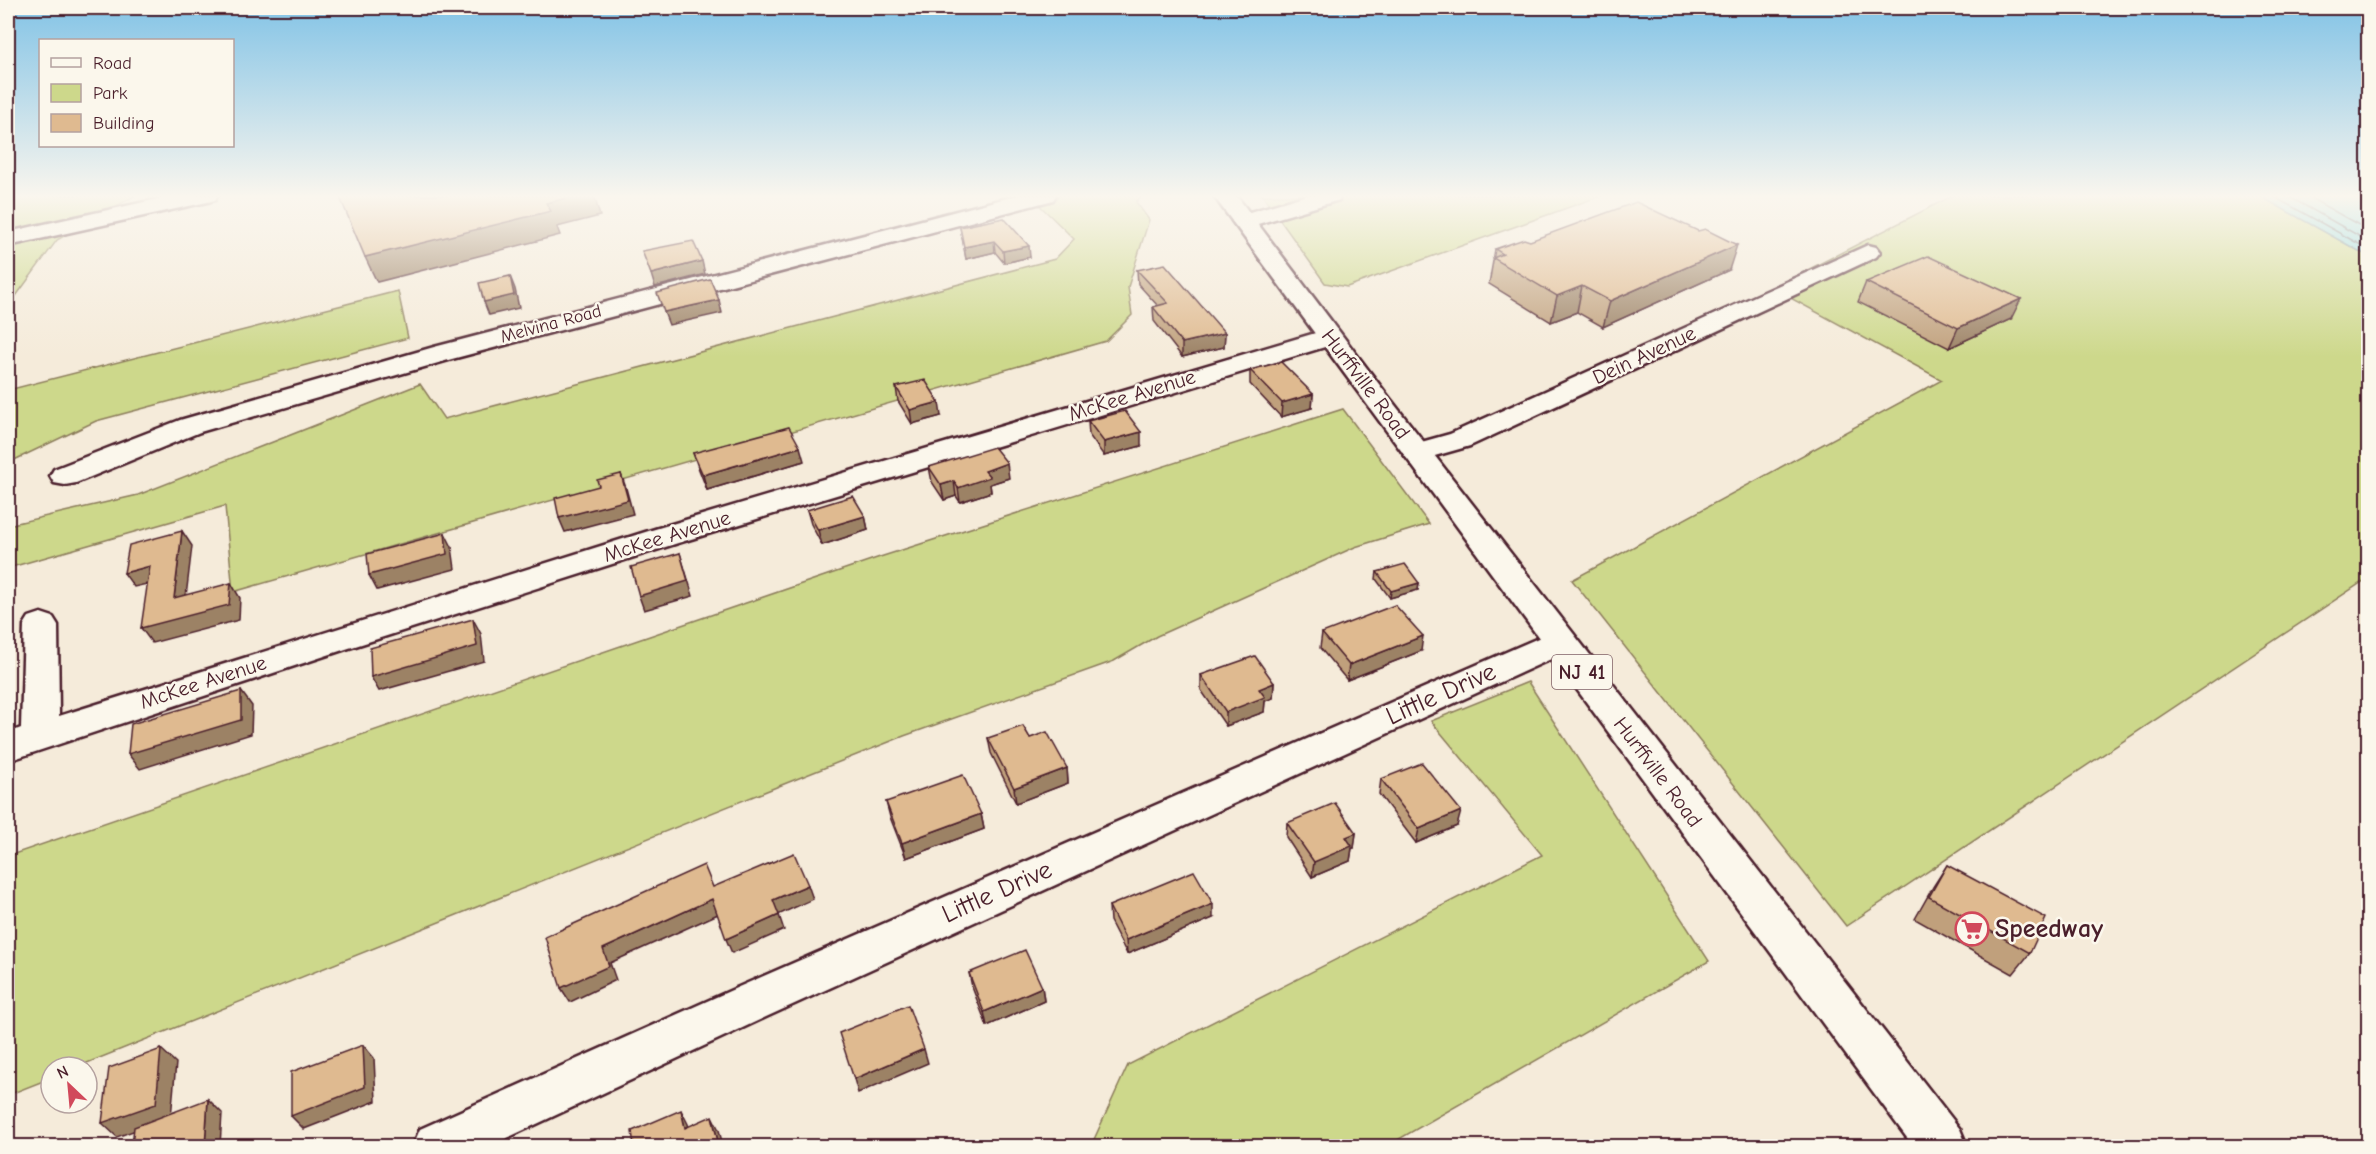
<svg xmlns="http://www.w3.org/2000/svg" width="2376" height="1154" font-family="'Comic Neue',sans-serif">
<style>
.green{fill:#cdd88b;stroke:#8c7c5b;stroke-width:1.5}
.water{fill:#89d9e3;stroke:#708f99;stroke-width:1.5}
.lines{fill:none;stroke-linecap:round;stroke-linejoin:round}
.shore{stroke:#636975;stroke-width:1.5}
.minor-casing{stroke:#4a1f2b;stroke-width:5}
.major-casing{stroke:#4a1f2b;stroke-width:5}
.minor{fill:#fbf7ec;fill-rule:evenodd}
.major{fill:#fbf7ec;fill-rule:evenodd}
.wall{fill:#c0a07c;stroke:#4a1f2b;stroke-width:1.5}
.shaded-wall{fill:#9c8265;stroke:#4a1f2b;stroke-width:1.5}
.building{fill:#dfba90;stroke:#4a1f2b;stroke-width:1.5}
.labels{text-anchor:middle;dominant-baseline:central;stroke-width:5;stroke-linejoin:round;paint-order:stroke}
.far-street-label{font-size:18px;fill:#4a1f2b;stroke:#fbf7ec}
.shield{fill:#fbf7ec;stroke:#7f6065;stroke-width:1.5}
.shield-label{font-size:20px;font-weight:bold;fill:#4a1f2b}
.street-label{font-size:21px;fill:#4a1f2b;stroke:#fbf7ec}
.near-street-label{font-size:26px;fill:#4a1f2b;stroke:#fbf7ec}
.near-poi-label{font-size:26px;font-weight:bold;fill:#4a1f2b;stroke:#fbf7ec;text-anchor:start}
</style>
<rect width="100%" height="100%" fill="#f5ebda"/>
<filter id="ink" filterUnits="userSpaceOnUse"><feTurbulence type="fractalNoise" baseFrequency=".0167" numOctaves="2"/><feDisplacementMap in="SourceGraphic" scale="12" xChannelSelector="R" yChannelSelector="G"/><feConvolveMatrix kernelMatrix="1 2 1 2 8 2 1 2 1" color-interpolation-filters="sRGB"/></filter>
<g filter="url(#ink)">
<g class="green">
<polygon points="8,195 136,195 57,240 8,307"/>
<polygon points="1040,195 1142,195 1136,202 1149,220 1128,287 1132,315 1106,341 233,592 225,506 8,568 8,525 138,495 420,384 444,419 1055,259 1074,239 1031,197"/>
<polygon points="1262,195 1603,195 1347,287 1325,283"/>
<polygon points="1954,195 2258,195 2368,256 2368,578 1846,926 1572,580 1942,380 1772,288"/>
<polygon points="398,291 408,338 96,421 8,463 8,390"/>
<polygon points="1343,409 1429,524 1355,547 1157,636 1114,661 904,736 77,1067 51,1067 51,1078 8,1095 8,856 880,557"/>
<polygon points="1528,682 1709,961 1387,1146 1091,1146 1128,1065 1542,855 1431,721"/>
</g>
<polygon class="water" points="2258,195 2365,195 2368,198 2368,256"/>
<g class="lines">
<g class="shore">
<polyline points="2271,195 2368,249"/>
<polyline points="2286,195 2368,241"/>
<polyline points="2305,195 2368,230"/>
</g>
<g class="minor-casing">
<g id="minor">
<polygon points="1018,195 1056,195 1053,200 452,359 200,432 76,483 65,485 54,483 50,476 54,469 180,420 434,347"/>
<polygon points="1307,195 1342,195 1339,200 1244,228 1236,226 1232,221 1236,216"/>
<polygon points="1868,245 1876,247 1880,252 1876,257 1470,446 1417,461 1407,458 1402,452 1407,446 1450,434"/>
<polygon points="1329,329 1338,331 1342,337 1338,343 678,543 349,648 8,761 8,733 21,728 24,625 29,617 41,613 53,617 58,625 59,716 655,529"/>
<polygon points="1559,629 1571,632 1576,641 1571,650 766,1017 490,1146 413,1146 420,1129 734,989"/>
</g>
</g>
<g class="major-casing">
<g id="major">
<polygon points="176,195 218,195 215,200 207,202 8,246 8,232"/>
<polygon points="1213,195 1236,195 1388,396 1960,1129 1967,1146 1913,1146"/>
</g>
</g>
<use href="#minor" class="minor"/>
<use href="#major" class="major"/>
</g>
<g class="wall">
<polygon points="1004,218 1030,257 1004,263 995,252 966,259 960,227"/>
<polygon points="1530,241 1729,270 1603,327 1577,312 1551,322 1489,284 1495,249"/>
<polygon points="1137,270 1225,333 1224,347 1182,357 1154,321 1153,307 1158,306 1138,284"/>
<polygon points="1866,282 2011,319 1949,348 1858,302"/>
<polygon points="1250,370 1313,394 1312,408 1281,417 1250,384"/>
<polygon points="896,387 941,416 912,424 898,401"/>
<polygon points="1088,421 1141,446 1104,456 1089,435"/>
<polygon points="693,453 804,461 707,490 698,467"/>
<polygon points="929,467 1009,478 990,484 991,492 960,502 956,496 944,500 932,482"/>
<polygon points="807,510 865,516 868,530 822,545 811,524"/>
<polygon points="1377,572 1419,583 1418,590 1390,598 1376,579"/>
<polygon points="1322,633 1421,651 1347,680 1320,648"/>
<polygon points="1201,675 1274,683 1273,698 1265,701 1264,712 1226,726 1201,690"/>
<polygon points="988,738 1030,738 1067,768 1068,783 1016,803 991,753"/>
<polygon points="1381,779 1457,826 1416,843 1379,794"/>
<polygon points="886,802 981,814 984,829 906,858 890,817"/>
<polygon points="1287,823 1356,833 1354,848 1352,848 1350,861 1312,877 1286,837"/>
<polygon points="1947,865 2030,953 2013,974 1915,919 1933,887"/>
<polygon points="1109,906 1213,918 1127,954 1110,921"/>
<polygon points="969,973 1042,987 1044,1001 987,1026 972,987"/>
</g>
<g class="shaded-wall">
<polygon points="579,195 594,195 600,216 557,227 560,235 377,282 365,257 546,203"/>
<polygon points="994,241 995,252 966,259 964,247"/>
<polygon points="1737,245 1729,270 1603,327 1610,301"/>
<polygon points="1029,246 1030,257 1004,263 1003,251"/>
<polygon points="702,261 705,274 655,287 651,274"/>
<polygon points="510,276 515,289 519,308 489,315 484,302"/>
<polygon points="1582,286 1577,312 1551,322 1557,296"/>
<polygon points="2021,299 2011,319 1949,348 1958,328"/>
<polygon points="719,300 722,313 669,325 664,312"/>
<polygon points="1225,333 1224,347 1182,357 1182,343"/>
<polygon points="1313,394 1312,408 1281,417 1282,403"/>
<polygon points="939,402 941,416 912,424 910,410"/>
<polygon points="1141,432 1141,446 1104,456 1104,442"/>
<polygon points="800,447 804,461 707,490 703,475"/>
<polygon points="1007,463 1009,478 990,484 991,492 960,502 958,488 985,471"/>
<polygon points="621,474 626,488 633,514 565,532 559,518"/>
<polygon points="954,481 956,496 944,500 941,485"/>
<polygon points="865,516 868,530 822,545 818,530"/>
<polygon points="182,531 192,546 184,613 174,598"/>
<polygon points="445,533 452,547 455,569 377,590 369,575"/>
<polygon points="680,553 693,596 644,610 639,596"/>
<polygon points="150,566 160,581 134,587 124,573"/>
<polygon points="231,583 240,598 239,620 152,643 141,628"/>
<polygon points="1419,583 1418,590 1390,598 1391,591"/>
<polygon points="473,619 481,634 484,661 379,691 371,677"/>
<polygon points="1423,636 1421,651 1347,680 1349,665"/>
<polygon points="1274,683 1273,698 1265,701 1264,712 1226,726 1226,712 1259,689"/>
<polygon points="241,691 252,706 251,734 140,769 128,754"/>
<polygon points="1067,768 1068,783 1016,803 1014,788"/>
<polygon points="1461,811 1457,826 1416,843 1419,829"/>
<polygon points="981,814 984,829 906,858 902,843"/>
<polygon points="1356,833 1354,848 1352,848 1350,861 1312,877 1314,862 1346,837"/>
<polygon points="808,885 813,899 778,915 773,900"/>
<polygon points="712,899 718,914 610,963 616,980 570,1002 561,988 603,949"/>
<polygon points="1213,904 1213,918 1127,954 1126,940"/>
<polygon points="779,915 784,930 732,953 726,939"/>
<polygon points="1042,987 1044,1001 987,1026 984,1012"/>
<polygon points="363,1045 374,1058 376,1101 304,1129 291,1116"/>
<polygon points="161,1049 176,1063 171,1117 117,1137 102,1123"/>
<polygon points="924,1049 928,1063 858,1093 854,1079"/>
<polygon points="208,1099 222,1113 220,1146 205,1146"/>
<polygon points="681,1110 688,1124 692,1141 685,1128"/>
<polygon points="712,1116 719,1130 723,1146 719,1146"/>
</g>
<g class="building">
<polygon points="339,195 579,195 546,203 551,211 365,257"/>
<polygon points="1636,202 1698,231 1705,229 1737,245 1610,301 1582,286 1557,296 1493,258 1503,254 1495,249 1524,239 1530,241"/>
<polygon points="1004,218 1029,246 1003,251 994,241 964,247 960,227"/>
<polygon points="693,241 702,261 651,274 642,251"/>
<polygon points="1928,256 2021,299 1958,328 1866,282"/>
<polygon points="1165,264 1225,333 1182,343 1153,307 1168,303 1137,270"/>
<polygon points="510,276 514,295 484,302 479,283"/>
<polygon points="710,279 719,300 664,312 657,293"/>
<polygon points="1281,362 1313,394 1282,403 1250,370"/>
<polygon points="925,380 939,402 910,410 896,387"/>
<polygon points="1125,411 1141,432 1104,442 1088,421"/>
<polygon points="789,427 800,447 703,475 693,453"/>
<polygon points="994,447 1007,463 985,471 990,477 958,488 954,481 941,485 929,467"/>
<polygon points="621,474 628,500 559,518 555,498 599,486 597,480"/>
<polygon points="853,496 865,516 818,530 807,510"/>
<polygon points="182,531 174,598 231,583 229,605 141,628 150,566 124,573 129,545"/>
<polygon points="445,533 447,554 369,575 367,554"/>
<polygon points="680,553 688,581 639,596 631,567"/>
<polygon points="1405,564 1419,583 1391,591 1377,572"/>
<polygon points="1395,605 1423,636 1349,665 1322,633"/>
<polygon points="473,619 477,646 371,677 370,648"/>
<polygon points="1255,656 1274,683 1259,689 1265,697 1226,712 1201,675"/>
<polygon points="241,691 241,720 128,754 131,724"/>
<polygon points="1023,726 1030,738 1047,732 1067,768 1014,788 988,738"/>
<polygon points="1422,763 1461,811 1419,829 1381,779"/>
<polygon points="963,775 981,814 902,843 886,802"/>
<polygon points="1335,803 1356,833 1346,837 1352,846 1314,862 1287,823"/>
<polygon points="794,853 808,885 773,900 779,915 726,939 712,899 603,949 609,966 561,988 545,937 704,865 713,887"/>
<polygon points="1947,865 2046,918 2030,953 1929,897"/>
<polygon points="1194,871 1213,904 1126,940 1109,906"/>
<polygon points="1025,950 1042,987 984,1012 969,973"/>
<polygon points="908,1005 924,1049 854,1079 839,1033"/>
<polygon points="363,1045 365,1087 291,1116 291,1072"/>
<polygon points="161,1049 156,1104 102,1123 109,1068"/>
<polygon points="208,1099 205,1146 132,1146 134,1127"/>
<polygon points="681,1110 685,1128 712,1116 719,1146 634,1146 632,1131"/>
</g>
</g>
<linearGradient id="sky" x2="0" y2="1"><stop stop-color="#82c3e6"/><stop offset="0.55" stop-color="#faf6ee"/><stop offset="1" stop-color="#faf6ee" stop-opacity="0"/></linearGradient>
<rect width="2376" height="357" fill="url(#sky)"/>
<defs>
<g id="supermarket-ring" transform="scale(1.725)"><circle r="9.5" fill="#fbf7ec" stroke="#d1495b" stroke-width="1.5"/><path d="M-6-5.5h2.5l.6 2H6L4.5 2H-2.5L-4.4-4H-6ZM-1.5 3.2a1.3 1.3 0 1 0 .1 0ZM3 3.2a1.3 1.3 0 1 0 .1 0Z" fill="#d1495b"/></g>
</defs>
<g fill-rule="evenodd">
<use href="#supermarket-ring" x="1972" y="929"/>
</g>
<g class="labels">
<g class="far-street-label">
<text transform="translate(551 324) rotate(-15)">Melvina Road</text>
</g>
<rect class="shield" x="1552" y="655" width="60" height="34" rx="4.5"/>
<g class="shield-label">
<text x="1582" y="672">NJ 41</text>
</g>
<g class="street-label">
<text transform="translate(1644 355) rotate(-25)">Dein Avenue</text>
<text transform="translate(1366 384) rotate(53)">Hurffville Road</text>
<text transform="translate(1132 395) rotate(-17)">McKee Avenue</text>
<text transform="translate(667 536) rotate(-17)">McKee Avenue</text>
<text transform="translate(203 682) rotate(-18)">McKee Avenue</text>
<text transform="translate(1658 772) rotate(53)">Hurffville Road</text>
</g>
<g class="near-street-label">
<text transform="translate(1441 694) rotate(-24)">Little Drive</text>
<text transform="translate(997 892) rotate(-24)">Little Drive</text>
</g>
<g class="near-poi-label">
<text x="1995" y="929">Speedway</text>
</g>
</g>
<rect width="2376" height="1154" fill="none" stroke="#fbf7ec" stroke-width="30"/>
<rect x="15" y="15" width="2346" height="1124" fill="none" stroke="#4a1f2b" stroke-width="2" filter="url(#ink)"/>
<rect x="39" y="39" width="195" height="108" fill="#fbf7ec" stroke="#b4a19f" stroke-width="1.5"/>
<rect x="51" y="58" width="30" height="9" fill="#fbf7ec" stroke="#b4a19f" stroke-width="1.5"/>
<text x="93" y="69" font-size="18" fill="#4a1f2b">Road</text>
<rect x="51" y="84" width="30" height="18" fill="#cdd88b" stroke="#b4a19f" stroke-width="1.5"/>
<text x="93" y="99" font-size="18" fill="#4a1f2b">Park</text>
<rect x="51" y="114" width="30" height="18" fill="#dfba90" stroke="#b4a19f" stroke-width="1.5"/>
<text x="93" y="129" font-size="18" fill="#4a1f2b">Building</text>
<g transform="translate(69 1085) rotate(334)"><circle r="28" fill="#fbf7ec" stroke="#b4a19f" stroke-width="1.5"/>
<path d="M0-4.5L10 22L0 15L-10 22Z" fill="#d1495b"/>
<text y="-9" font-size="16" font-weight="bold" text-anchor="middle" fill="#4a1f2b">N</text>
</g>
</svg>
